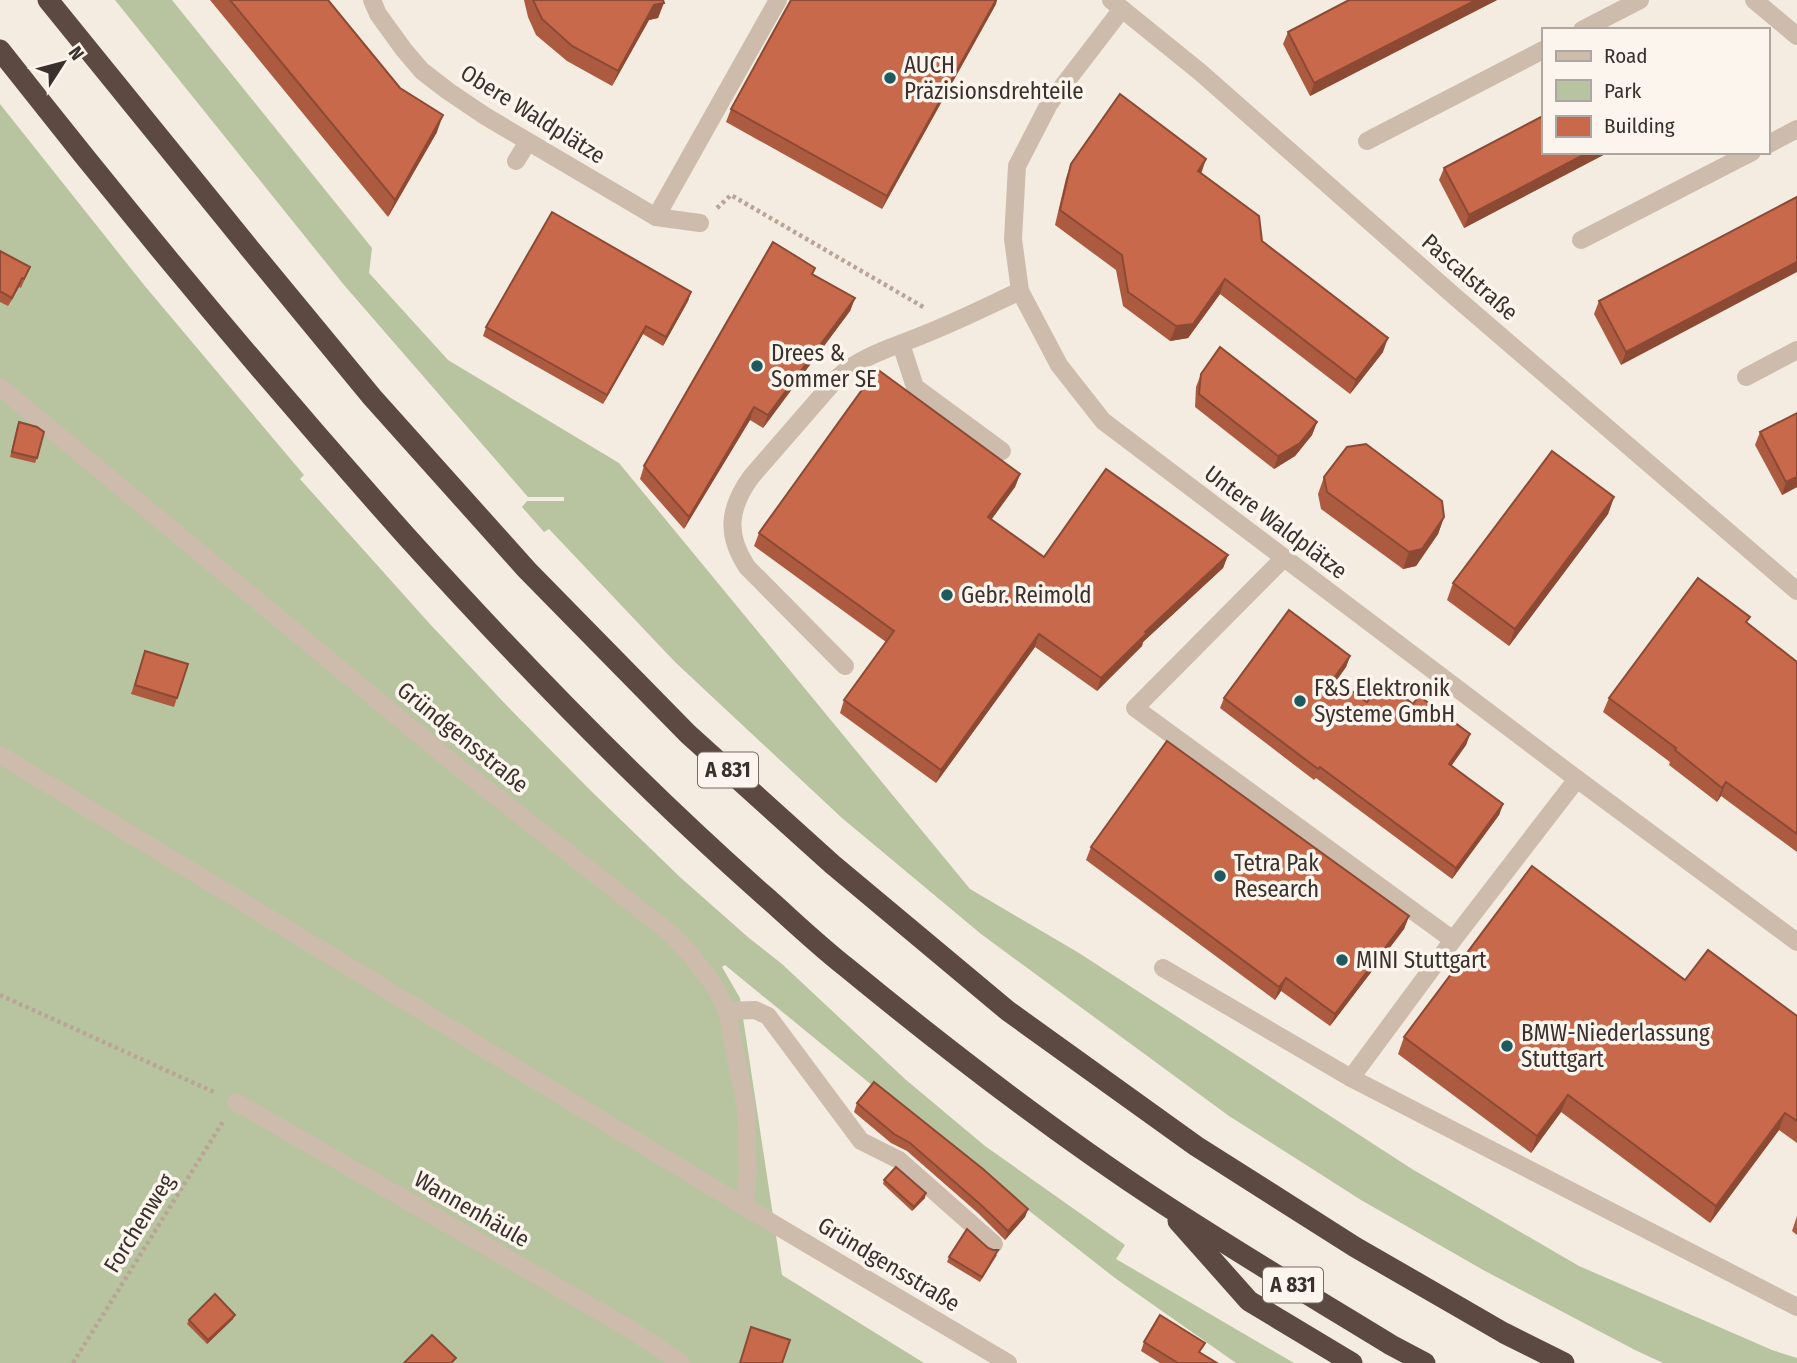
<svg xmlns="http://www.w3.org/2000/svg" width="1797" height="1363" font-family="'Fira Sans Condensed',sans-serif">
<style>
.green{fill:#b8c4a0}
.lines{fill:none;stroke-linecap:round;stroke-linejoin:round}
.path{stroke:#b9a596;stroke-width:4.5;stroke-dasharray:3.5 3.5;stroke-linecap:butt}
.minor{stroke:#cdbbac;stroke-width:18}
.highway{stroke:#5c4a42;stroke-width:21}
.wall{fill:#ac5a40}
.shaded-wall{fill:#8c4a34}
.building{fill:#c8694b;stroke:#8c4a34;stroke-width:2}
.poi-dot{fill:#1f5a5e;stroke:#fbf5ee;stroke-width:2.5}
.labels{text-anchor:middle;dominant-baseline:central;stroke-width:7;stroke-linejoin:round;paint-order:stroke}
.shield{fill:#fbf5ee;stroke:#756b66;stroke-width:2}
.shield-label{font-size:21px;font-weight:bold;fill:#3b302b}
.poi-label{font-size:23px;fill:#3b302b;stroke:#fbf5ee;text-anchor:start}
.street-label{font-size:23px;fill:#3b302b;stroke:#fbf5ee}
</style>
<rect width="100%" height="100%" fill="#f4ebe1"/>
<g class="green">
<polygon points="115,0 172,0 372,248 369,273 448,360 619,463 970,889 1079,953 1412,1169 1579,1266 1772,1350 1797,1358 1797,1363 1663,1363 1635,1350 1485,1271 1361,1200 1229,1116 981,934 842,818 675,662 549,529 544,532 522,507 527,501 564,501 564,497 528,497 344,285"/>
<polygon points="0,104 144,285 304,475 300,479 429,623 512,711 591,791 681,878 749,938 782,964 905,1079 985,1146 1125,1245 1116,1259 1294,1363 1236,1363 1115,1278 944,1144 725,965 722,967 740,998 782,1275 924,1363 0,1363"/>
</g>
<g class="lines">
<g class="path">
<polyline points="717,208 731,195 925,308"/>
<polyline points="0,995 216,1093"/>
<polyline points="73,1363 224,1120"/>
</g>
<g class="minor">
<polyline points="372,0 378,14 404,50 422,71 448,91 485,116 656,217 700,223"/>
<polyline points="1111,0 1200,72 1453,295 1797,591"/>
<polyline points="1754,0 1797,36"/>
<polyline points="1122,9 1049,104 1017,166 1013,239 1020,291 1059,365 1103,421 1577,779 1797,942"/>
<polyline points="1582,30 1640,0"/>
<polyline points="1367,141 1543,50"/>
<polyline points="1767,145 1797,129"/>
<polyline points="516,161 528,142"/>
<polyline points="656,217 778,0"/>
<polyline points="1581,240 1752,152"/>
<polyline points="901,344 915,387 1002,451"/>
<polyline points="1746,377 1797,350"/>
<polyline points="0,387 452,762 669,932 691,955 713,984 727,1011 746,1108 748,1173 745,1207"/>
<polyline points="1284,558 1135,708 1453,940"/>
<path d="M845,666L747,567C726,535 728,509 751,477L837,378C863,354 898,346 930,332C960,320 990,305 1020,291"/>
<polyline points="0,755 745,1207 1008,1363"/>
<polyline points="1163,968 1351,1078 1797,1307"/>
<polyline points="727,1011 755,1010 768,1016 861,1141 899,1160 994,1244"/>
<polyline points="1351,1078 1453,940 1577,779"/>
<polyline points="236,1102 625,1326 681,1363"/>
</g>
<g class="highway">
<polyline points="48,0 250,249 372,397 527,570 688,734 832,864 1008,1011 1196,1146 1355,1247 1504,1333 1564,1363"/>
<path d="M0,50C130,216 266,379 407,537C521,663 639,785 766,897C793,921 818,945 846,967C947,1050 1052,1131 1162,1203C1237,1252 1314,1298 1391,1345L1425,1363"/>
<polyline points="1178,1221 1249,1301 1352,1363"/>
</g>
</g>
<g class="wall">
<polygon points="210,0 328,0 400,88 437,132 388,217"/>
<polygon points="524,0 663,0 658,18 649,20 612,86 567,61 536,35 528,17"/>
<polygon points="1349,0 1497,0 1310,96 1283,44 1288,32"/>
<polygon points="996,4 882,209 726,122 731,109"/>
<polygon points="1543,152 1609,152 1464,228 1439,180 1444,168"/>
<polygon points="1071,164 1201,173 1262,241 1383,352 1350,394 1220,294 1188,338 1170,341 1123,306 1116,270 1055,225 1066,178"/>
<polygon points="1797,197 1621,365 1594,314 1599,301"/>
<polygon points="0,251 30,267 21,288 19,287 8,306 0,302"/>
<polygon points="815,268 812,274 855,298 850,311 763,428 750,420 684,529 640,479 644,466"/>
<polygon points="691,292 688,301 663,346 643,334 603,404 483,336 486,327"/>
<polygon points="1201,374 1317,422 1312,435 1295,456 1274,469 1195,407 1196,387"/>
<polygon points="1797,413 1797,487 1782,495 1755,445 1760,432"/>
<polygon points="17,427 37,458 35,463 10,457"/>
<polygon points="1020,474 1015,487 991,519 1044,557 1228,555 1223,568 1143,642 1142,646 1097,691 1035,647 936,783 840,713 844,700 886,642 754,546 759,533"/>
<polygon points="1324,477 1444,517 1438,534 1416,566 1403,569 1321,509 1318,494"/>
<polygon points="1614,497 1608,514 1509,646 1447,600 1453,583"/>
<polygon points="1748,624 1797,662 1797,852 1721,796 1717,802 1669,765 1670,762 1603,712 1609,698"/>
<polygon points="1350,656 1346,667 1337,680 1367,702 1413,704 1470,734 1466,745 1451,766 1503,804 1499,815 1452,879 1316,778 1314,780 1220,708 1224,698"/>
<polygon points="142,660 177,698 174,707 131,694"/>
<polygon points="1091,847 1409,916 1404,929 1330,1026 1281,991 1275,1000 1086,860"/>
<polygon points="1685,980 1797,1016 1797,1143 1779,1130 1710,1223 1561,1112 1531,1153 1398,1054 1404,1037"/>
<polygon points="857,1103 1028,1209 1025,1217 1005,1240 978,1213 907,1151 891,1143 854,1112"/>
<polygon points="884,1180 925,1198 912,1211 883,1184"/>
<polygon points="1797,1216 1797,1235 1792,1231"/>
<polygon points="997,1255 980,1282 947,1262 949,1257"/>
<polygon points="233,1319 207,1344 187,1324 189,1320"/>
<polygon points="1144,1342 1201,1353 1217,1363 1160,1363 1141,1351"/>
</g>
<g class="shaded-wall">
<polygon points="996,0 997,0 996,4 882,209 887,196"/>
<polygon points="1476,0 1497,0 1310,96 1314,83"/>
<polygon points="664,3 658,18 649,20 612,86 618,71 654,5"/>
<polygon points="443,115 437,132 388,217 395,200"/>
<polygon points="1589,152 1609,152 1464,228 1469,215"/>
<polygon points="1206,159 1201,174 1198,171"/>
<polygon points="1797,262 1797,272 1621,365 1626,352"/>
<polygon points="22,278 19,287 8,306"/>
<polygon points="1225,279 1220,294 1188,338 1170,341 1176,326"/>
<polygon points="691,292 688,301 663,346 666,337"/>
<polygon points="855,298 850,311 763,428 768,415"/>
<polygon points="646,326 643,334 603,404 607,395"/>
<polygon points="1388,338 1383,352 1350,394 1356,380"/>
<polygon points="754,407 750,420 684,529 689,517"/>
<polygon points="1317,422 1312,435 1295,456 1274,469 1278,456"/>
<polygon points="1020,474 1015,487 984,530 988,517"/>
<polygon points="1797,477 1797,487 1782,495 1786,482"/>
<polygon points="1614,497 1608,514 1509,646 1515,629"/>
<polygon points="1444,517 1438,534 1416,566 1403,569 1409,552"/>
<polygon points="1228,555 1223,568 1143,642 1142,646 1097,691 1101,678 1145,632"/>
<polygon points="1039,634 1035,647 936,783 941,770"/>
<polygon points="1350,656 1346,667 1330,689 1334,678"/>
<polygon points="1470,734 1466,745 1445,775 1449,764"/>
<polygon points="1726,782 1721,796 1717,802 1722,788"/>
<polygon points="1503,804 1499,815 1452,879 1456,868"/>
<polygon points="1409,916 1404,929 1330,1026 1335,1014"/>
<polygon points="1286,978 1281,991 1275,1000 1279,987"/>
<polygon points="1568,1095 1561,1112 1531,1153 1537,1136"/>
<polygon points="1785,1113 1779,1130 1710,1223 1716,1206"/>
<polygon points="926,1193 925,1198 912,1211 914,1207"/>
<polygon points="1028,1209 1025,1217 1005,1240 1008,1231"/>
<polygon points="235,1315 233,1319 207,1344 208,1340"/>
</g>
<g class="building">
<polygon points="230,0 328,0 400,88 443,115 395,200"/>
<polygon points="533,0 663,0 664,3 654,5 618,71 572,46 542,19"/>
<polygon points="791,0 996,0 887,196 731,109"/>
<polygon points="1349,0 1476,0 1314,83 1288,32"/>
<polygon points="1120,94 1206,159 1198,171 1259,216 1262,241 1388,338 1356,380 1225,279 1193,324 1176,326 1128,292 1122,255 1060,210 1071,164"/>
<polygon points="1543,116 1543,152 1589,152 1469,215 1444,168"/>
<polygon points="1797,197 1797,262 1626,352 1599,301"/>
<polygon points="552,212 691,292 666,337 646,326 607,395 486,327"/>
<polygon points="773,242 815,268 812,274 855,298 768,415 754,407 689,517 644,466"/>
<polygon points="0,251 30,267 24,279 22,278 12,298 0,291"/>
<polygon points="1220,347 1317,422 1300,443 1278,456 1199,394 1201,374"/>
<polygon points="877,369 1020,474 988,517 1044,557 1106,469 1228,555 1145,632 1147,633 1101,678 1039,634 941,770 844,700 894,631 759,533"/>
<polygon points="1797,413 1797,477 1786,482 1760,432"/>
<polygon points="19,422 37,427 44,432 37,458 12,452"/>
<polygon points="1366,444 1442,501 1444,517 1422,549 1409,552 1327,492 1324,477 1347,447"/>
<polygon points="1552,451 1614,497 1515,629 1453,583"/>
<polygon points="1698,578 1750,617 1746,622 1797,662 1797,834 1726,782 1722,788 1675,750 1676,748 1609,698"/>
<polygon points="1289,610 1350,656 1334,678 1367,702 1383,681 1413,704 1419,696 1470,734 1449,764 1503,804 1456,868 1320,767 1318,769 1224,698"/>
<polygon points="145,651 188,664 177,698 135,685"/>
<polygon points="1167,741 1409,916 1335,1014 1286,978 1279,987 1091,847"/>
<polygon points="1532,866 1685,980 1708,950 1797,1016 1797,1121 1785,1113 1716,1206 1568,1095 1537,1136 1404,1037"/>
<polygon points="874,1082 983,1169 1028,1209 1008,1231 981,1205 910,1143 894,1134 857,1103"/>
<polygon points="896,1167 926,1193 914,1207 884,1180"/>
<polygon points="967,1229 988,1248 993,1250 998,1250 982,1277 949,1257"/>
<polygon points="215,1294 235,1315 208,1340 189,1320"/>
<polygon points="1160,1315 1205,1343 1199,1352 1217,1363 1178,1363 1144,1342"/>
<polygon points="751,1327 790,1340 782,1363 740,1363"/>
<polygon points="432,1335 456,1358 451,1363 404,1363"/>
</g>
<g class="poi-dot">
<circle cx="890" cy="78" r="7"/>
<circle cx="757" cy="366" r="7"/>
<circle cx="947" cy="595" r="7"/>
<circle cx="1300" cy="701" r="7"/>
<circle cx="1220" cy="876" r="7"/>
<circle cx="1342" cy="960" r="7"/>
<circle cx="1507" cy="1046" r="7"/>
</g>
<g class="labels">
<g class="shield">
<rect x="698" y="752.5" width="60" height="35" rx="5"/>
<rect x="1263" y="1267.5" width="60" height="35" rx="5"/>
</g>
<g class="shield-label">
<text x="728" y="770">A 831</text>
<text x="1293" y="1285">A 831</text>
</g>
<g class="poi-label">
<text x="904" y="65">AUCH<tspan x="904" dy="26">Präzisionsdrehteile</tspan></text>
<text x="771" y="353">Drees &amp;<tspan x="771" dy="26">Sommer SE</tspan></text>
<text x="961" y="595">Gebr. Reimold</text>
<text x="1314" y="688">F&amp;S Elektronik<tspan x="1314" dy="26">Systeme GmbH</tspan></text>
<text x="1234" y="863">Tetra Pak<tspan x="1234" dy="26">Research</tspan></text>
<text x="1356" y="960">MINI Stuttgart</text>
<text x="1521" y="1033">BMW-Niederlassung<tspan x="1521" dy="26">Stuttgart</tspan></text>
</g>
<g class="street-label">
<text transform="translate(533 114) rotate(32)">Obere Waldplätze</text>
<text transform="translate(1470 277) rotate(41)">Pascalstraße</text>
<text transform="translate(1276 522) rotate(37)">Untere Waldplätze</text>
<text transform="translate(463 737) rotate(39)">Gründgensstraße</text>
<text transform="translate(472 1209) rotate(30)">Wannenhäule</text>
<text transform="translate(139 1223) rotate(-58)">Forchenweg</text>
<text transform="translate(889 1264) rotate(31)">Gründgensstraße</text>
</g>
</g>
<rect x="1542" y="28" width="228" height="126" fill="#fbf5ee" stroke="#aea6a0" stroke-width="2"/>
<rect x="1556" y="51" width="35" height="10" fill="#cdbbac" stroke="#aea6a0" stroke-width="2"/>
<text x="1604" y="63" font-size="21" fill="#3b302b">Road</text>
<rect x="1556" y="80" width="35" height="21" fill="#b8c4a0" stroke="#aea6a0" stroke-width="2"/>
<text x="1604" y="98" font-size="21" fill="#3b302b">Park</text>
<rect x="1556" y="116" width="35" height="21" fill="#c8694b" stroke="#aea6a0" stroke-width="2"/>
<text x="1604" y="133" font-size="21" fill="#3b302b">Building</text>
<g transform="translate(63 63) rotate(54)" stroke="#fbf5ee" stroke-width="5" paint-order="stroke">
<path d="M0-5L12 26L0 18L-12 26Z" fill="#3b302b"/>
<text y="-10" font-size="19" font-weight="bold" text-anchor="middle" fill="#3b302b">N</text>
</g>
</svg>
